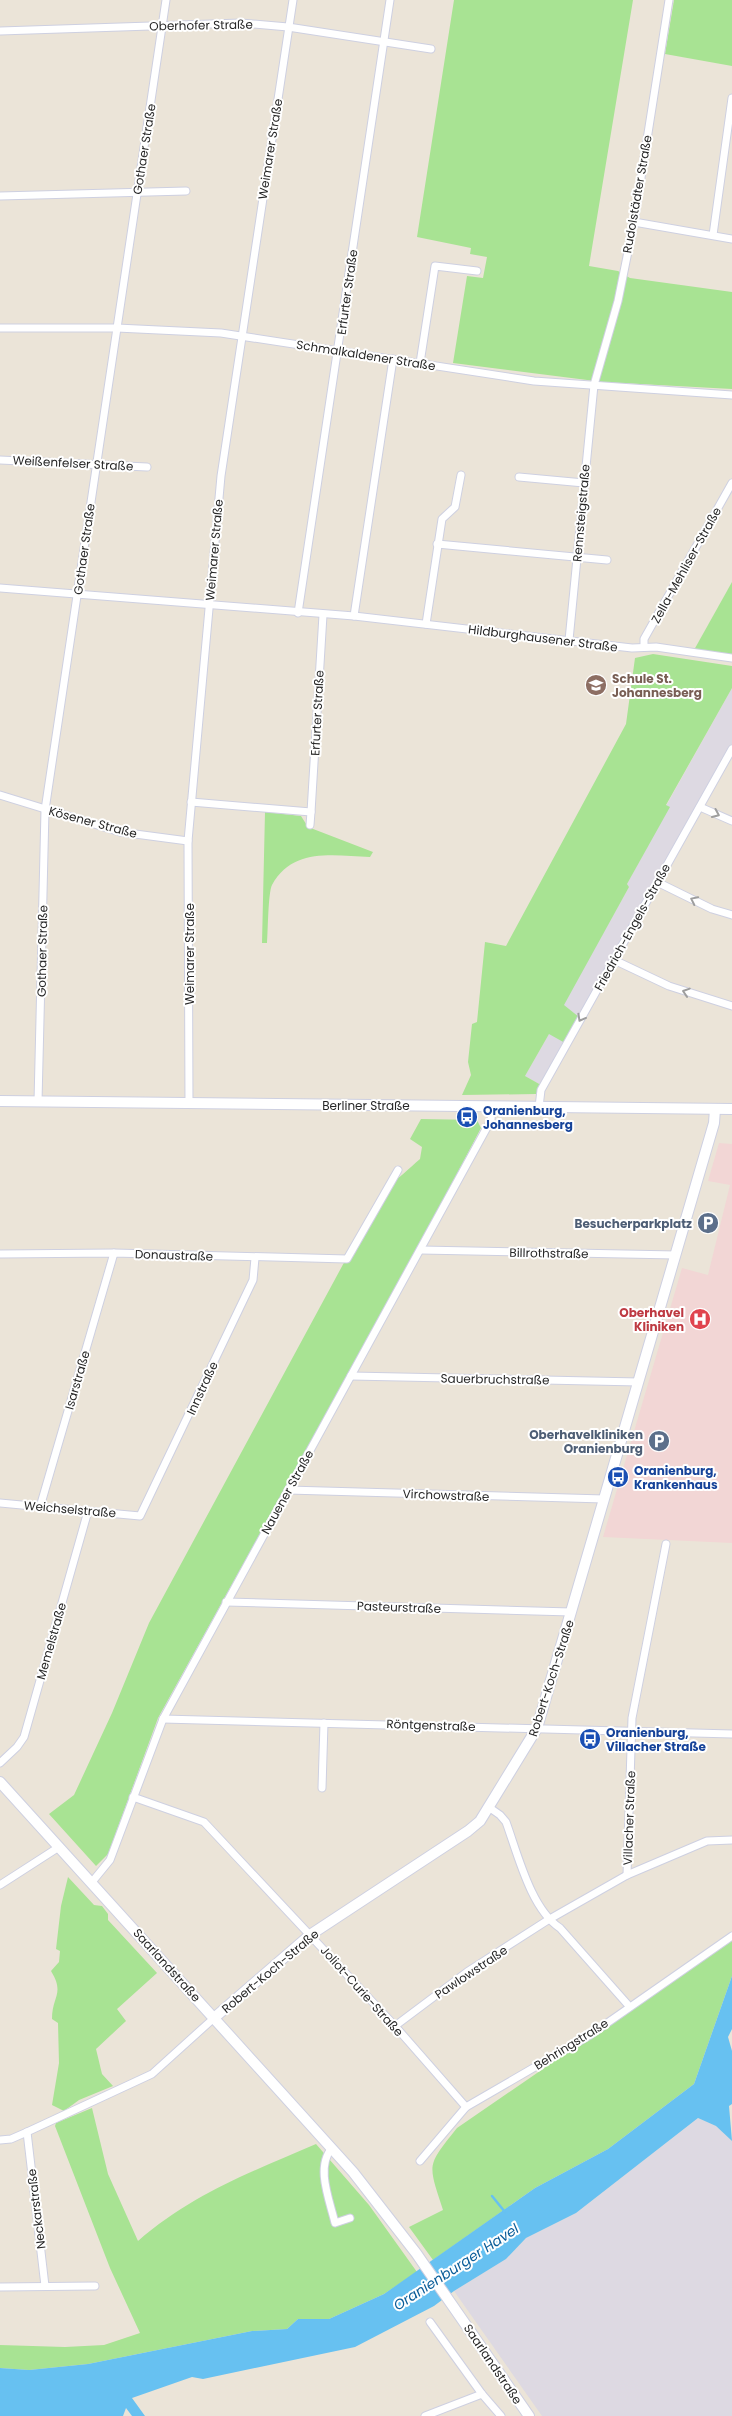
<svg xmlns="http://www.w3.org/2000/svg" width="732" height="2416" font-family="Poppins,sans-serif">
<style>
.industrial{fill:#ddd9e2}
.medical{fill:#f2d6d5}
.green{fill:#a8e393}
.water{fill:#67c1f1}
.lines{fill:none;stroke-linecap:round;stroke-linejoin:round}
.stream{stroke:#67c1f1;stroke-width:2.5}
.street-casing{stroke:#ced0e1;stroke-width:9}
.secondary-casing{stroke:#ced0e1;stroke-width:12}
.street{stroke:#fff;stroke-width:7}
.secondary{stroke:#fff;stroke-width:10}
.oneway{stroke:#9e9e9e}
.labels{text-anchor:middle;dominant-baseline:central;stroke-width:4;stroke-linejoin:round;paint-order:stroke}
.street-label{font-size:12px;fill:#272727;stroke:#fff}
.education-label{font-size:12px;font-weight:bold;fill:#785e54;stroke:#fff;text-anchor:start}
.transit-label{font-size:12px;font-weight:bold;fill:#164399;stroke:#fff;text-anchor:start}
.service-label{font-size:12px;font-weight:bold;fill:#4e5e75;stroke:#fff;text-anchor:end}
.health-label{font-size:12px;font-weight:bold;fill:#be3a42;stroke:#fff;text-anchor:end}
.water-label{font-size:14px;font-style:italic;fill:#0a5d99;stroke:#fff}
</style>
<rect width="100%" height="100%" fill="#ebe4d8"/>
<g class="industrial">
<polygon points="732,688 732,744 541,1085 525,1076 549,1034 578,1017 563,1005 629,887 627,884 669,807 666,806"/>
<polygon points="698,2118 716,2126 732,2141 732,2416 542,2416 454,2291 506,2259 526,2238 576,2213"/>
</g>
<polygon class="medical" points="719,1143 732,1144 732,1543 603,1537 682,1268 708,1275 730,1185 708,1181"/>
<g class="green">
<polygon points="454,0 633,0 589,266 618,271 630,278 732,292 732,389 603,382 453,363 467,276 483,278 487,257 470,254 471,248 417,237"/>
<polygon points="674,0 732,0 732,66 665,54"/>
<polygon points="732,582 732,655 694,650"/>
<polygon points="653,654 732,666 732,688 666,805 670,807 627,884 629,887 564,1005 579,1017 565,1043 549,1034 525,1076 541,1085 536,1094 462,1095 471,1075 468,1062 472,1024 477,1022 485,942 506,946 626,724 635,658"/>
<path d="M265,812L301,816L308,827L373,852L370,857C334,856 293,847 272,885C268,893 268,932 267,943H262Z"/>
<path d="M421,1119L477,1120L481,1128L419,1246L158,1718L108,1854L96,1866L49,1814L74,1795L112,1713L149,1623L386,1185C399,1180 409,1168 420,1159L422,1147L410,1139Z"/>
<path d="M68,1877L94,1905L102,1906L108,1914V1920L157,1973L117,2009L126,2021L96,2049L102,2074L113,2086L79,2100L64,2111L52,2105L59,2063L58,2023L52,2019C52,1996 65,1994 51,1971L59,1962L60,1951L56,1949L61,1906Z"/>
<path d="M732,1939V1976L694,2084L608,2149L535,2188L433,2260L409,2227L443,2210C428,2163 426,2167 457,2128Z"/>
<path d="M92,2108L108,2174L138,2241C192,2194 251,2172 316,2144L369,2205L417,2272L384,2294L329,2319H298L287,2329L252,2331L88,2364L29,2370L0,2368V2345L65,2347L104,2345L140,2333L110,2268L55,2126L56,2123Z"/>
</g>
<polygon class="water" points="732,1976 732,2029 728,2037 732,2051 732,2104 729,2106 732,2141 716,2126 698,2118 576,2213 526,2238 506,2259 454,2291 434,2306 355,2347 203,2379 192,2377 132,2398 145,2416 132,2416 126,2408 123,2416 0,2416 0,2368 29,2370 88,2364 252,2331 287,2329 298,2319 329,2319 384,2294 535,2188 608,2149 694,2084"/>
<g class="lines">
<polyline class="stream" points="492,2196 505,2212"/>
<g class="street-casing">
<g id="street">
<polyline points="0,31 241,23 288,27 431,49"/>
<polyline points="0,196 186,191"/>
<polyline points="634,222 732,239"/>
<polyline points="713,235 732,98"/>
<polyline points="0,328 117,328 221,333 534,381 732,395"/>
<polyline points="420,363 435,266 477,271"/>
<polyline points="0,460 147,467"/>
<polyline points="519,477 584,483"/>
<polyline points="437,544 607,560"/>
<polyline points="0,588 354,616 632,648 656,647 732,658"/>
<polyline points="298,613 390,0"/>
<polyline points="354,616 393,359"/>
<polyline points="426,624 442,519 455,507 461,475"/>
<polyline points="569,640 594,385 618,301 634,222 669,0"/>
<polyline points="644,647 644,639 732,483"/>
<polyline points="0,795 120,832 188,841"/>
<polyline points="191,802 311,812 310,825"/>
<polyline points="700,807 732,821"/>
<polyline points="311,812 323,615"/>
<polyline points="657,882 712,909 732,915"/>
<polyline points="614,960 669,986 732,1006"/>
<polyline points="38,1102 45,810 166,0"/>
<polyline points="189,1104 188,841 221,476 293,0"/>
<polyline points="539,1107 541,1090 732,749"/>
<polyline points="421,1250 676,1255"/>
<polyline points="0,1254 114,1253 347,1259 398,1170"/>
<polyline points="351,1376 639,1382"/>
<polyline points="288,1490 604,1499"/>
<polyline points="0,1503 140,1516 253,1280 255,1258"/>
<polyline points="40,1507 114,1253"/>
<polyline points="226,1602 571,1612"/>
<polyline points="163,1719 732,1734"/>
<polyline points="0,1763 17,1747 24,1737 88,1511"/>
<polyline points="322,1788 324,1723"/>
<polyline points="133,1797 204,1822 395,2026 466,2107"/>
<path d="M490,1808L500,1815L506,1822C518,1855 531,1909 560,1928L629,2006"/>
<polyline points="627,1875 632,1718 666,1544"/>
<polyline points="92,1882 110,1860 163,1719 491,1120 492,1106"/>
<polyline points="0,1885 59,1847"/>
<polyline points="395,2026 467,1972 548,1920 627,1875 707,1841 732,1840"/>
<polyline points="27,2132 45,2286"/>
<polyline points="0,2140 11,2139 27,2132 152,2074 214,2018"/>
<path d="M332,2148C315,2167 330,2201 335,2223L350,2218"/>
<polyline points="420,2161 466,2107 590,2035 732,1936"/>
<polyline points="0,2287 95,2286"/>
<polyline points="430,2322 482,2394 501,2416"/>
<polyline points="425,2416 482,2394"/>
</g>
</g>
<g class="secondary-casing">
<g id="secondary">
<polyline points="0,1101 732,1109"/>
<polyline points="0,1782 353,2172 416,2253 529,2416"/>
<polyline points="214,2018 310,1935 468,1831 480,1821 537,1728 714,1123 715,1109"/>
</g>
</g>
<use href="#street" class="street"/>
<use href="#secondary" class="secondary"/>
</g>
<defs><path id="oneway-chevron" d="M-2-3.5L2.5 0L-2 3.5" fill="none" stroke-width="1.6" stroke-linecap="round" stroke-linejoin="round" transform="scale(1.25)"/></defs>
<g class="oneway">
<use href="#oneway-chevron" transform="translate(716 814) rotate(24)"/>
<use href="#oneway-chevron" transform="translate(694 900) rotate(-154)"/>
<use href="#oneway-chevron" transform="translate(686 992) rotate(-162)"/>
<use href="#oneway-chevron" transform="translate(581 1018) rotate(119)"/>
</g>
<defs>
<g id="school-disc" transform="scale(1.125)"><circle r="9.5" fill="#8d6e63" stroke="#fff"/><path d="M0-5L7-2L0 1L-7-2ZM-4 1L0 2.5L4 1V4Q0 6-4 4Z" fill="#fff"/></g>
<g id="bus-disc" transform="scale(1.125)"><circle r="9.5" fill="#1a4fb4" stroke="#fff"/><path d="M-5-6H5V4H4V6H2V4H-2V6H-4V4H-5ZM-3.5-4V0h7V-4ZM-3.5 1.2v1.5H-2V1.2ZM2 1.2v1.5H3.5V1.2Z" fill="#fff"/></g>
<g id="parking-disc" transform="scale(1.125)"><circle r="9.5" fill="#5c6f8a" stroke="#fff"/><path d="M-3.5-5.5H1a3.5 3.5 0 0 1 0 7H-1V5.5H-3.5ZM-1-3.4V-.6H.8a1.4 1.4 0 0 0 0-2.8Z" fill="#fff"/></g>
<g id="hospital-disc" transform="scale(1.125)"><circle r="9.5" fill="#e0444e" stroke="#fff"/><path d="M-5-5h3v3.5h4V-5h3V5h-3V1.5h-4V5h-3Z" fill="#fff"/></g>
</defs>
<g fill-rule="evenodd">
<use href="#school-disc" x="596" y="685"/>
<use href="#bus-disc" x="467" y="1117"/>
<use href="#parking-disc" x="708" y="1223"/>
<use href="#hospital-disc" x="700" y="1319"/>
<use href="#parking-disc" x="659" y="1441"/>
<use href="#bus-disc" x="618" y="1477"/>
<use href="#bus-disc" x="590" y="1739"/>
</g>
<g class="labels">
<g class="street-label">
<text transform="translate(201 25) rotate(-1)">Oberhofer Straße</text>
<text transform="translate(144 149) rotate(-81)">Gothaer Straße</text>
<text transform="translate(270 149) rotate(-81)">Weimarer Straße</text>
<text transform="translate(637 194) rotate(-80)">Rudolstädter Straße</text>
<text transform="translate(347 292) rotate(-82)">Erfurter Straße</text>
<text transform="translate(366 355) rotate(9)">Schmalkaldener Straße</text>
<text transform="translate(73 463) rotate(3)">Weißenfelser Straße</text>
<text transform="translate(581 513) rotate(-85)">Rennsteigstraße</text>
<text transform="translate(84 549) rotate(-82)">Gothaer Straße</text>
<text transform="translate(214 550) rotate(-85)">Weimarer Straße</text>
<text transform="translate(686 565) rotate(-61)">Zella-Mehliser-Straße</text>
<text transform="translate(543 638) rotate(7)">Hildburghausener Straße</text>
<text transform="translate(317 713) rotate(-87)">Erfurter Straße</text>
<text transform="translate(93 822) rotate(15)">Kösener Straße</text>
<text transform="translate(632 927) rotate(-61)">Friedrich-Engels-Straße</text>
<text transform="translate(42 951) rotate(-89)">Gothaer Straße</text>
<text transform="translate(189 954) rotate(-90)">Weimarer Straße</text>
<text x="366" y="1105">Berliner Straße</text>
<text transform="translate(549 1253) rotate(1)">Billrothstraße</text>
<text transform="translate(174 1255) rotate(2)">Donaustraße</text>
<text transform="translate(495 1379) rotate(1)">Sauerbruchstraße</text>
<text transform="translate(77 1380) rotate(-74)">Isarstraße</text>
<text transform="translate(202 1388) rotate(-65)">Innstraße</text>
<text transform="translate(287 1492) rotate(-61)">Nauener Straße</text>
<text transform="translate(446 1495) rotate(2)">Virchowstraße</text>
<text transform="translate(70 1509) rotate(5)">Weichselstraße</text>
<text transform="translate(399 1607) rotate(2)">Pasteurstraße</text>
<text transform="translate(51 1641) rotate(-74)">Memelstraße</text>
<text transform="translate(551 1678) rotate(-72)">Robert-Koch-Straße</text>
<text transform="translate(431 1725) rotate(2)">Röntgenstraße</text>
<text transform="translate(629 1818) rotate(-88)">Villacher Straße</text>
<text transform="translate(167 1965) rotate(48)">Saarlandstraße</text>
<text transform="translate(270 1971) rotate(-40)">Robert-Koch-Straße</text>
<text transform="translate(471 1972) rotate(-34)">Pawlowstraße</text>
<text transform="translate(362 1991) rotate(48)">Joliot-Curie-Straße</text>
<text transform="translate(571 2044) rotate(-32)">Behringstraße</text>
<text transform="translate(36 2209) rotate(-97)">Neckarstraße</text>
<text transform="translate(493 2364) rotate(56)">Saarlandstraße</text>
</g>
<g class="education-label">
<text x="612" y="678">Schule St.<tspan x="612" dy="14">Johannesberg</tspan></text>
</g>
<g class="transit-label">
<text x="483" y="1110">Oranienburg,<tspan x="483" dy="14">Johannesberg</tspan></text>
<text x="634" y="1470">Oranienburg,<tspan x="634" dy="14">Krankenhaus</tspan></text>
<text x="606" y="1732">Oranienburg,<tspan x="606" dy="14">Villacher Straße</tspan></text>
</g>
<g class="service-label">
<text x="692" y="1223">Besucherparkplatz</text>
<text x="643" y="1434">Oberhavelkliniken<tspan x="643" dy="14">Oranienburg</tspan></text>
</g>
<g class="health-label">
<text x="684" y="1312">Oberhavel<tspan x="684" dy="14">Kliniken</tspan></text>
</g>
<g class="water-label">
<text transform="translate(456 2267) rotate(-33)">Oranienburger Havel</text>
</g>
</g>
</svg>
